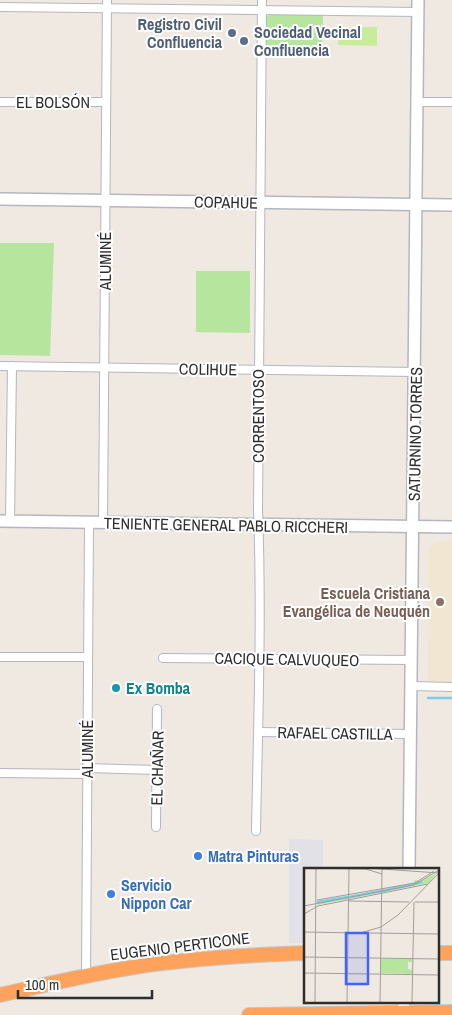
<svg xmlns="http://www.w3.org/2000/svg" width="452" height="1015" viewBox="0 0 452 1015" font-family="'Archivo Narrow',sans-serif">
<rect width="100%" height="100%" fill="#efe9e1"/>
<path fill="#e3e1e8" d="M289 839 323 840V869H306V943H289Z"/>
<path fill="#f0e6d1" d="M436 542H452V682H428L429 550Z"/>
<g fill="#b6e59e">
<path d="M271 15H323L322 57 265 56V21L267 16Z"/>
<path d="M0 243H54L50 356 0 355Z"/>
<path d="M196 271H250V333L196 332Z"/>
</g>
<path fill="#c9ec9a" d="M338 27H377V46L338 45Z"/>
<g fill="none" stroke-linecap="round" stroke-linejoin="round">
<path stroke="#75cff0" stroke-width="2.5" d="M428 698H452"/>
<g stroke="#b4b7c1" stroke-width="10">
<g id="street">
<path d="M0 7 418 12"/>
<path d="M0 102H106"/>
<path d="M418 102H452"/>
<path d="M0 366 416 372"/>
<path d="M10 522 12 366"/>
<path d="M103 523 107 0"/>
<path d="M0 657H88"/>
<path d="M163 658 412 660"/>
<path d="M412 686 452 687"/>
<path d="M258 732 411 734"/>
<path d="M87 768 156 770"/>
<path d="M0 773 87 774"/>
<path d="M156 827 157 709"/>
<path d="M256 831C258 724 262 617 258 510L262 0"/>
<path d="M86 976 89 523"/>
</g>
</g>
<g stroke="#b4b7c1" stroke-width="14">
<g id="secondary">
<path d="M0 199 452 205"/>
<path d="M0 521 452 527"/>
<path d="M409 869 418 0"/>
<path d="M403 1015 404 1001"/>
</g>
</g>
<g stroke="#c9c9c9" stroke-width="16">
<g id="highway">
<path d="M438 953H452"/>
<path d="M0 995C45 985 89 974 135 967 191 958 249 955 306 953"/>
<path d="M249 1015 452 1012"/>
</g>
</g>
<use href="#street" stroke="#fff" stroke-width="8"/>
<use href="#secondary" stroke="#fff" stroke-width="11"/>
<use href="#highway" stroke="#ffa35c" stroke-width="14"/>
</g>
<g fill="#5c6f8a" stroke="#fff" stroke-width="2">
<circle cx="232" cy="33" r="5"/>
<circle cx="244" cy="41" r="5"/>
</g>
<circle fill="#8d6e63" stroke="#fff" stroke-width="2" cx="440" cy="602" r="5"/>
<circle fill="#0f9aa8" stroke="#fff" stroke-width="2" cx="116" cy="688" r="5"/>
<g fill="#3f7fe0" stroke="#fff" stroke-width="2">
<circle cx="198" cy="856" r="5"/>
<circle cx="111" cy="894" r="5"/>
</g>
<g text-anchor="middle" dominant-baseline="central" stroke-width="4" stroke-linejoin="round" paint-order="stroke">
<g font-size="16" font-weight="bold" fill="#4e5e75" stroke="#fff" text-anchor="end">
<text x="222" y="24">Registro Civil<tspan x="222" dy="18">Confluencia</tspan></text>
<text x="254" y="32" text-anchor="start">Sociedad Vecinal<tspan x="254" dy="18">Confluencia</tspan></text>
</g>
<g font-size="16" fill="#2e2e2e" stroke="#fff">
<text x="53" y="102">EL BOLSÓN</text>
<text transform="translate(226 202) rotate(1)">COPAHUE</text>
<text transform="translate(105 261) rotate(-90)">ALUMINÉ</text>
<text transform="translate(208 369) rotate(1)">COLIHUE</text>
<text transform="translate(258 416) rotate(-90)">CORRENTOSO</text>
<text transform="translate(415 434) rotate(-89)">SATURNINO TORRES</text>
<text transform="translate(226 525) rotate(1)">TENIENTE GENERAL PABLO RICCHERI</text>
<text transform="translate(287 659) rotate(1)">CACIQUE CALVUQUEO</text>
<text transform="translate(335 733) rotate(1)">RAFAEL CASTILLA</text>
<text transform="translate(87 749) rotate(-90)">ALUMINÉ</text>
<text transform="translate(157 768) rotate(-89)">EL CHAÑAR</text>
<text transform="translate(180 946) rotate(-7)">EUGENIO PERTICONE</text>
</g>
<g font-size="16" font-weight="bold" fill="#785e54" stroke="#fff" text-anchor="end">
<text x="430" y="593">Escuela Cristiana<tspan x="430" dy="18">Evangélica de Neuquén</tspan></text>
</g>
<g font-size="16" font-weight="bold" fill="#0d838f" stroke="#fff" text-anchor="start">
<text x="126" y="688">Ex Bomba</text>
</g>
<g font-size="16" font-weight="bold" fill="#366cbe" stroke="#fff" text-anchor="start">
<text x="208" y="856">Matra Pinturas</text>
<text x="121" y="885">Servicio<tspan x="121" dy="18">Nippon Car</tspan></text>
</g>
</g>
<g transform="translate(304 868)">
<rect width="135" height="135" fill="#efe9e1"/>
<path d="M133 5 125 15 14 37 13 34 111 15 110 12 117 13ZM109 90 108 94H104V101L108 102V106L77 105V91Z" fill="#b6e59e"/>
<path fill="none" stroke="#75cff0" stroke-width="2.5" d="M78 23 118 14M46 29 77 23M13 34 44 29"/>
<path fill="none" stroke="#a29e99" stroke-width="1" d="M0 0 62 1 78 6M63 0 135 5M13 32 111 15 130 3M44 33 105 34M111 34H135M0 38 110 17 135 2M0 46 14 38 124 16M0 64 56 65 77 59 94 47 135 5M66 65 135 66M0 89 135 91M0 105 135 107M11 135 12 0M43 135 45 1M76 135 78 1M108 135 110 34"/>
<path fill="#4264fb" fill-opacity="0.15" stroke="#4264fb" stroke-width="2.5" d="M42 65H64V116H42Z"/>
<rect width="135" height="135" fill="none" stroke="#2e2e2e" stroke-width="2.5"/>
</g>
<path d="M18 990v8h134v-8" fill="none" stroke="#2e2e2e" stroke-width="2.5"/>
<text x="25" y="990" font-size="15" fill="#2e2e2e" stroke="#ffffff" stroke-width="4" paint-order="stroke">100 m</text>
</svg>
